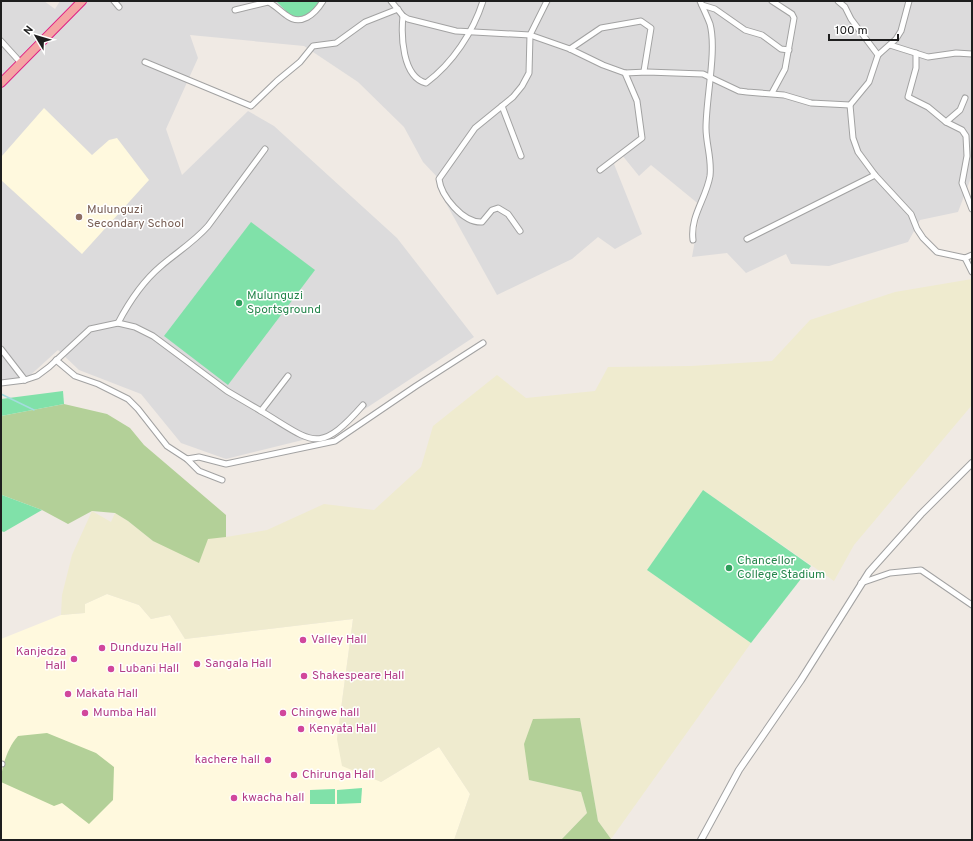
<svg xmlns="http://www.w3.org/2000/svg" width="973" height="841" viewBox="0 0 973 841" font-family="Overpass,sans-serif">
<rect width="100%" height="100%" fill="#f0eae4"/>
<path fill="#dcdbdc" d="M1 1H44L55 9 60 1H972V175L958 212 920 220 908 242 829 266 791 264 786 254 746 273 727 253 692 257 701 206 651 165 639 176 622 155 614 164 642 234 615 249 598 237 572 259 497 295 437 187 439 179 423 162 404 127 358 82 304 46 190 35 198 58 166 129 182 175 248 111 274 126 397 238 474 337 327 434 226 459 181 443 141 394 79 370 58 350 25 380 1 381Z"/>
<g fill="#fff9de">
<path d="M44 108 92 155 109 140 117 138 149 180 82 254 1 180V157Z"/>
<path d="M107 594 139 605 151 619 170 615 185 639 353 619 337 739 381 782 439 747 470 794 454 840H1V639L61 615 85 613V604Z"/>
</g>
<path fill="#efebcf" d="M972 279V405L854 545 834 581 703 490 647 570 751 643 611 839 598 821 580 718 529 780 581 792 587 813 561 840H454L470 794 439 747 381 782 342 766 337 739 353 619 185 639 170 615 151 619 139 605 107 594 85 604V613L61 615 62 595 72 555 92 511 111 522 115 513 128 521 153 541 226 537 267 530 324 504 374 510 421 467 433 426 497 375 526 398 595 391 608 367 691 366 772 361 810 320 895 292Z"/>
<g fill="#b3d098">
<path d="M64 404 107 414 130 428 144 445 226 515V537L208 539 199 563 153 541 128 521 115 513 92 511 68 524 42 510 2 495 1 416Z"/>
<path d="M580 718 598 821 611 839 609 840H561L587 813 581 792 529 780 524 744 533 719Z"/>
<path d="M47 733 96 753 114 767 113 800 89 824 62 803 54 806 1 782C1 767 8 747 18 736Z"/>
</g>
<g fill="#80e1a9">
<path d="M276 1H321L306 18H293Z"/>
<path d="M251 222 315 270 228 385 164 336Z"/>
<path d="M63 391 64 404 1 416V399Z"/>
<path d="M703 490 811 566 751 643 647 570Z"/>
<path d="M1 493 2 495 42 510 4 532 1 531Z"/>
<path d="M362 788 361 803 337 804V790Z"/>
<path d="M335 789V804H310V790Z"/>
</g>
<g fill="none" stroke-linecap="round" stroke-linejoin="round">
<path stroke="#a3dcde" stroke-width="1.5" d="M1 394 34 410"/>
<g stroke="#a2a2a2" stroke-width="7">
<g id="minor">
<path d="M114 1 119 7"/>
<path d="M391 1 403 16 408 19 456 31 530 35 570 49 603 65 625 73 647 72 703 74 739 91 747 92 784 95 811 103 850 105 869 82 878 55 896 39 901 31 909 1"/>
<path d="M838 1 845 7 851 19 878 55"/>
<path d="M702 5 715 9 745 30 762 35 781 49 789 50"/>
<path d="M235 10 268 2C275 5 280 11 286 15 301 27 315 14 323 1"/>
<path d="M403 16C401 35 402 77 426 83 453 63 473 32 483 1"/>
<path d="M1 41 21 63"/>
<path d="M890 45 928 57 956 53 972 54"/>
<path d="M570 49 601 28 641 21 651 28 644 71"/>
<path d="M916 53V68L908 97 928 107 946 122 960 110 965 98"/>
<path d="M145 62 251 106 277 81 300 62 313 46 336 43 365 22 398 9"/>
<path d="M772 93 785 69 794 18 792 14 772 1"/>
<path d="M850 105 853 138 858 152 875 175 911 214 917 229 923 238 937 252 965 258 972 255"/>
<path d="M502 106 521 156"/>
<path d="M946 122 962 130 966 136 967 156 962 183 972 209"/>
<path d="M600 170 642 138 637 101 625 73"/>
<path d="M520 231 508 214 498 208 492 210 482 222C463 223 441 196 439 179L475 128 513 97 522 86 529 73 530 35 547 1"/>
<path d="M747 239 875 175"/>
<path d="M693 240C690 216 706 199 710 176 712 159 706 144 706 128 706 98 717 50 710 24 707 16 703 8 700 1"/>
<path d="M965 258 972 272"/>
<path d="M118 323C129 302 142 282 161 266 176 253 194 242 208 226L265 149"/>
<path d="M1 349 25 380"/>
<path d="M56 360 75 376 98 384 128 399 138 409 167 446 187 459 199 457 226 464 335 441 416 386 483 343"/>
<path d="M1 383 25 380 37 376 49 367 90 329 118 323 135 327 153 336 227 391 261 411 288 376"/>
<path d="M261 411C313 442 318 456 363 405"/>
<path d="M187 459 199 471 222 480"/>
<path d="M861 583 890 573 921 570 972 605"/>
<path d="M1 764H2"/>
</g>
</g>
<g stroke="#a2a2a2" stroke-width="8">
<path id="tertiary" d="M701 840 739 770 801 680 869 572 921 514 972 463"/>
</g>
<g stroke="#df2085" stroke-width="10">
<path id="trunk" d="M1 83 82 1"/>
</g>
<use href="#minor" stroke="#fff" stroke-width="5"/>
<use href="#tertiary" stroke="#fff" stroke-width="6"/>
<use href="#trunk" stroke="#f4a5a4" stroke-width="8"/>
</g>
<circle fill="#8d6e63" stroke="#fff" stroke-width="1.5" cx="79" cy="217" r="4"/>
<g fill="#2e9e5b" stroke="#fff" stroke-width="1.5">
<circle cx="239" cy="303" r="4"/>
<circle cx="729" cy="568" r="4"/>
</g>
<g fill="#d1479c" stroke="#fff" stroke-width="1.5">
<circle cx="303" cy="640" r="4"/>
<circle cx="102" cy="648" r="4"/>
<circle cx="74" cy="659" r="4"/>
<circle cx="197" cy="664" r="4"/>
<circle cx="111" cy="669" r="4"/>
<circle cx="304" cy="676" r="4"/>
<circle cx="68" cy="694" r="4"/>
<circle cx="85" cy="713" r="4"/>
<circle cx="283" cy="713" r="4"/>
<circle cx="301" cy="729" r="4"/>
<circle cx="268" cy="760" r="4"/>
<circle cx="294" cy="775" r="4"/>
<circle cx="234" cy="798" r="4"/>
</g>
<g text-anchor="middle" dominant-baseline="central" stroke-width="3" stroke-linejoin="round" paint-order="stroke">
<g font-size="12" fill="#785e54" stroke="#fff" text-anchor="start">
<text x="87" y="210">Mulunguzi<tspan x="87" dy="14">Secondary School</tspan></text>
</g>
<g font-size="12" fill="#27864d" stroke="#fff" text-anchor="start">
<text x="247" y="296">Mulunguzi<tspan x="247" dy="14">Sportsground</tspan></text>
<text x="737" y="561">Chancellor<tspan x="737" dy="14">College Stadium</tspan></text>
</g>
<g font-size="12" fill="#b23c85" stroke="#fff" text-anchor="start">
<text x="311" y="640">Valley Hall</text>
<text x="110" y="648">Dunduzu Hall</text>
<text x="66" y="652" text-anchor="end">Kanjedza<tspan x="66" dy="14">Hall</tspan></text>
<text x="205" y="664">Sangala Hall</text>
<text x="119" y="669">Lubani Hall</text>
<text x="312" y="676">Shakespeare Hall</text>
<text x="76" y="694">Makata Hall</text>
<text x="93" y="713">Mumba Hall</text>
<text x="291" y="713">Chingwe hall</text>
<text x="309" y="729">Kenyata Hall</text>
<text x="260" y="760" text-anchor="end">kachere hall</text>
<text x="302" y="775">Chirunga Hall</text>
<text x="242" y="798">kwacha hall</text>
</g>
</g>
<rect width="973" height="841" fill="none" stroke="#1e1e1e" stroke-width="4"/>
<g transform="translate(36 36) rotate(308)" stroke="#ffffff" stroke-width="3" paint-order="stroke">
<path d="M0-3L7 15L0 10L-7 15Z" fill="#1e1e1e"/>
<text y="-6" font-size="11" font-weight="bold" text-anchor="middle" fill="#1e1e1e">N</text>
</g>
<path d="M829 34v6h69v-6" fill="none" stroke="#1e1e1e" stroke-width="2"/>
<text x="835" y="34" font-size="12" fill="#1e1e1e" stroke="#ffffff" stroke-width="3" paint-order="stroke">100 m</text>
</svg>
